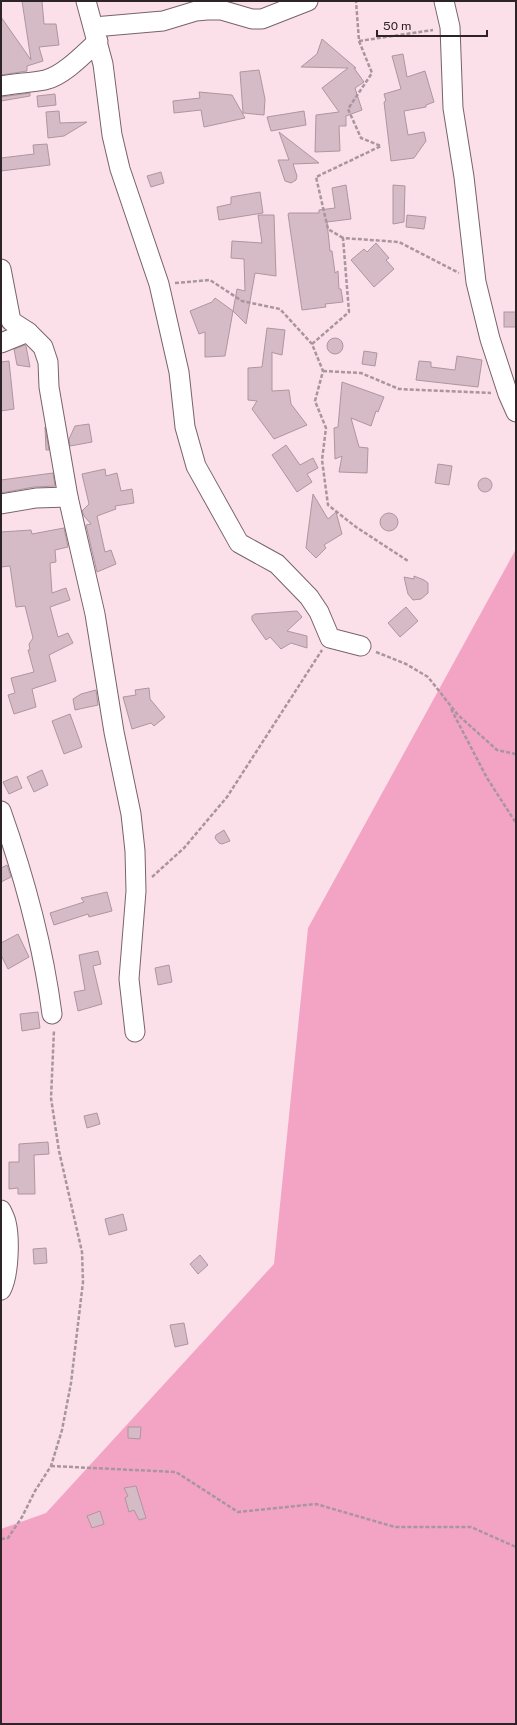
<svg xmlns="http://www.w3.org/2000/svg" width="517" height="1725" viewBox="0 0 517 1725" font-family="'Public Sans',sans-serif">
<rect width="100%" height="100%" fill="#fbe0ea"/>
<path fill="#f3a4c5" d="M516 549V1724H1V1529L46 1513 274 1264 308 928Z"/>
<g fill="#d5bbc5" stroke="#ae959f">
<path d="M22 1H42L44 24H56L59 45 39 47 43 61 27 66V71L1 75V17L31 60Z"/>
<path d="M322 39 356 68H354L364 82 355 88 362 110 346 116V126H339L340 151 315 152 316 115 339 112 322 88 348 68 301 67 317 54Z"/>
<path d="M403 54 407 77 425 71 434 102 426 105V107L404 111 408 135 424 132 426 141 414 158 391 161 384 102 386 101 384 94 401 89 392 56Z"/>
<path d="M259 70 265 99 264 115 243 113 240 72Z"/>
<path d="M199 92 232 95 245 118 204 127 201 110 174 113 173 101 200 98Z"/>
<path d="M30 93V96L1 101V97Z"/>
<path d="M55 94 56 105 38 107 37 96Z"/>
<path d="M59 111 60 123 87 122 64 136 48 138 46 112Z"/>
<path d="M304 111 306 125 271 131 267 117Z"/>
<path d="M279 132 319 163 293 164 297 176 296 180 291 183 285 181 278 160H289Z"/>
<path d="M47 144 50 165 1 171V158L34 154 33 145Z"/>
<path d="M161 172 164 183 151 187 147 176Z"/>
<path d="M346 185 351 219 327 222 330 251H332L335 273 338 271 339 289H341L343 302 325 304 326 307 302 310 288 214 289 213H319V210L335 208 332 188Z"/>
<path d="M393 185 405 186 404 222 393 224Z"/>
<path d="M260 192 263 213 219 220 217 207 231 204V197Z"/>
<path d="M258 215H274L276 276 255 273 246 324 233 311 225 356 205 357V332L199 334 190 311 212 302 215 298 233 311 237 289 245 291 244 259 231 258 232 241 262 243Z"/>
<path d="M407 215 426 217 424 229 406 227Z"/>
<path d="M376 243 389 258 386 260 394 269 374 287 351 260 364 249 367 252Z"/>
<rect x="504" y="312" width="12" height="15"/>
<path d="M267 328 285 330 282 355 274 353 272 352V391L289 390 291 404 307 425 274 439 252 409 257 401 248 400V368L262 367Z"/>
<circle cx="335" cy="346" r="8"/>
<path d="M25 345 26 346 30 367 17 365 14 349Z"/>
<path d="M364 351 377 353 375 366 362 364Z"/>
<path d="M457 356 482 360 478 387 416 380 419 361 431 362V367L455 370Z"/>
<path d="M9 361 14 409 1 411V362Z"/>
<path d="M342 382 384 397 378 412 376 411 371 426 351 418 359 447 368 448 367 473 339 472 342 456 335 459 334 428 338 427Z"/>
<path d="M89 424 92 442 70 446 69 439 75 426Z"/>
<path d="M45 427 49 450H46Z"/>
<path d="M286 445 300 465 313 458 318 468 307 474 312 482 297 492 272 455Z"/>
<path d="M438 464 452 466 449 485 435 483Z"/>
<path d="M105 469 106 476 117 473 121 491 132 489 134 503 115 506 116 509 97 516 105 552 111 550 116 564 97 572 86 525 91 524 84 516 82 511 89 504 82 474Z"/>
<path d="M53 473 55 486 34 487 1 493V480Z"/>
<circle cx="485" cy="485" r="7"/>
<path d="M313 494 328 519 336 512 342 534 324 545 326 548 316 558 306 548Z"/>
<circle cx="389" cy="522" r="9"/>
<path d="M64 528 68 547 55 550 56 562 50 563 52 593 66 588 70 600 50 607 58 637 68 633 73 643 49 655 56 681 32 689 36 707 14 714 8 695 15 693 11 678 34 672 28 650H30L29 644 33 638 25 606 16 607 10 566 1 567V532L31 530 32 534Z"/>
<path d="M414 576 424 580 428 583V593L421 599 413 600 408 594 404 577 414 579Z"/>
<path d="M406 607 418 621 400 637 388 623Z"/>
<path d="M297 611 302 617 287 631 307 636V648L291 643 281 649 270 637 266 640 252 620V616L255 614Z"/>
<path d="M149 688 150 699 165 717 154 726 151 723 132 729 123 697 136 695 135 690Z"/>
<path d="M96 690 98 705 75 710 73 699 81 694Z"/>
<path d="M70 714 82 747 64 754 52 721Z"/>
<path d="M42 770 48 785 34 792 27 777Z"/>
<path d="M17 776 22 788 9 794 3 782Z"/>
<path d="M224 830 230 841 222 844 219 843 215 838 216 835Z"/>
<path d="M7 865 11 877 1 882V868Z"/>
<path d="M107 892 112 911 89 917 88 914 54 925 50 913 84 902 81 898Z"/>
<path d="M18 934 29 957 8 969 1 955V943Z"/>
<path d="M98 951 101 964 93 966 102 1004 78 1011 74 992 85 990 79 955Z"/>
<path d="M169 965 172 982 158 985 155 968Z"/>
<path d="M38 1012 40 1028 22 1031 20 1014Z"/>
<path d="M97 1113 100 1124 87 1128 84 1116Z"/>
<path d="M48 1142 49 1154 34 1155 35 1194H18V1188L9 1189V1162H19V1144Z"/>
<path d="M123 1214 127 1230 109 1235 105 1219Z"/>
<path d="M46 1248 47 1263 34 1264 33 1249Z"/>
<path d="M200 1255 208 1265 198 1274 190 1264Z"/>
<path d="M184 1323 188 1344 175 1347 170 1325Z"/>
<path d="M128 1427H141L140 1439 128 1438Z"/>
<path d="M136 1486 146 1518 139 1520 134 1510 129 1512 125 1498 128 1496 124 1488Z"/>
<path d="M100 1511 104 1524 92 1528 87 1516Z"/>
</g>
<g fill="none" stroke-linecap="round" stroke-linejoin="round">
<g stroke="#79626b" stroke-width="21">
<g id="minor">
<path d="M86 1 103 64 112 135 120 169 159 284 179 372 185 427 196 466 239 543 277 564 309 597 319 612 330 638 361 646"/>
<path d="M444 1 450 27 453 108 464 177 476 282 490 339 508 394 516 412"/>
<path d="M94 27 163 21 196 11 207 10H221L252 19H262L308 1"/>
<path d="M1 86C16 83 30 83 45 80 63 76 84 54 98 41"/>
<path d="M1 269 11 321 28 332 1 343"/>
<path d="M28 332 43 347 48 362 49 387 68 497 95 614 114 732 131 814 135 851 136 891 129 979 135 1032"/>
<path d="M1 504 36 498 68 497"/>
<path d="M1 811C24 876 43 945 52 1014"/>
<path d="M1 1210C3 1214 5 1218 6 1222 10 1238 9 1276 1 1290"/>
</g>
</g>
<g stroke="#a9959d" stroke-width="2.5" stroke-dasharray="4 2" stroke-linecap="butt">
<path d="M359 41 433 30"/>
<path d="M343 238 328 229 316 177 381 146 361 138 348 109 372 73 359 41 356 1"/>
<path d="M175 283 210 280 242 301 280 309 312 344 323 371 315 401 326 428 322 460 328 505 356 527 408 561"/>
<path d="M312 344 349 312 343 238 399 242 459 273"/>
<path d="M323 371 361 373 399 389 491 393"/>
<path d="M376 652 406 664 428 677 458 715 497 750 516 754"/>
<path d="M451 709 487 778 516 823"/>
<path d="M152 877 184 848 227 797 322 650"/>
<path d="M51 1466 176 1472 238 1512 316 1504 395 1527H471L516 1547"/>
<path d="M1 1539 8 1538 22 1517 35 1491 51 1466 62 1430 71 1383 83 1282 82 1252 59 1151 51 1098 54 1030"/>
</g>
<use href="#minor" stroke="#fff" stroke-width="19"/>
</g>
<rect width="517" height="1725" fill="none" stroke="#2e2428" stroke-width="4"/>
<path d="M377 30v6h110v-6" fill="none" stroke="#2e2428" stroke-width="2"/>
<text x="383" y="30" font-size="12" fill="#2e2428" stroke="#fbe0ea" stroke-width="3" paint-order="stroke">50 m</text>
</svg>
